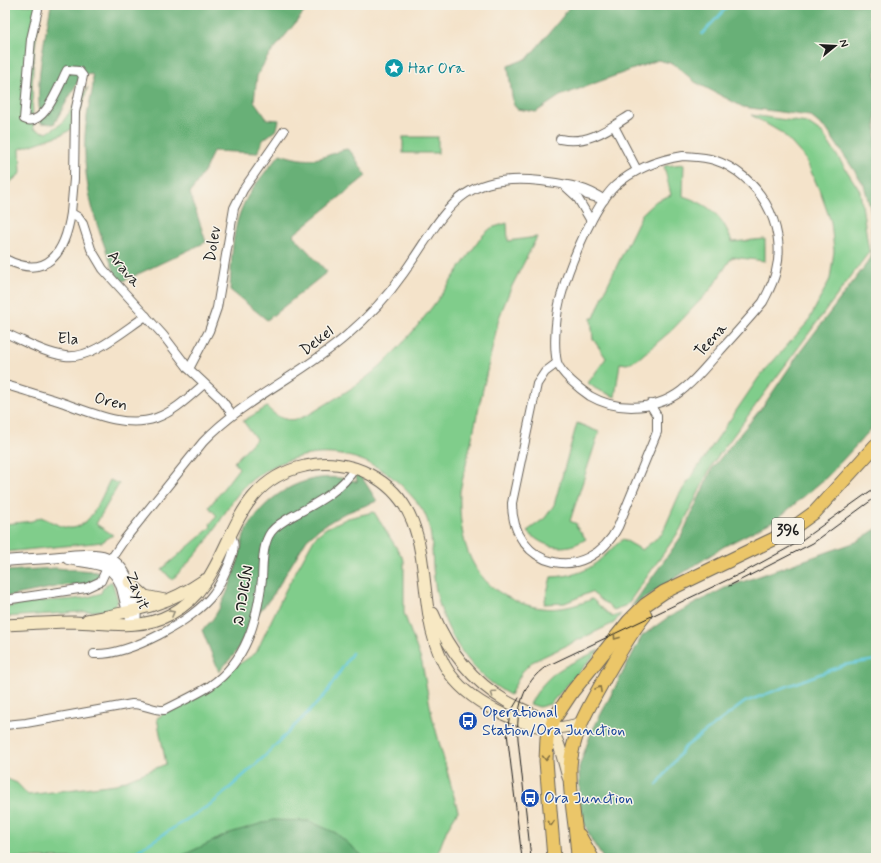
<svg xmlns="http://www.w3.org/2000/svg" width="881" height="863" viewBox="0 0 881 863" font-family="Mynerve,'Playpen Sans Hebrew',sans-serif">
<rect width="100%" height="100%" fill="#f7f3e8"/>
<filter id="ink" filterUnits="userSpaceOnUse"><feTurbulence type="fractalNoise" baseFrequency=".025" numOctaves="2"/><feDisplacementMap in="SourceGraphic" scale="8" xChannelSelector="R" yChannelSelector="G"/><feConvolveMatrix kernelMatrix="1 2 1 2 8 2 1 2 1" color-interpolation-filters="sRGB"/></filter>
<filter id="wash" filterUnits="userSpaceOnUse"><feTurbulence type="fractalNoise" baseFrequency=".012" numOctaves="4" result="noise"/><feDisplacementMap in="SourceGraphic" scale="16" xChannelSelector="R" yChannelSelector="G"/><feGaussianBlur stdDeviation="0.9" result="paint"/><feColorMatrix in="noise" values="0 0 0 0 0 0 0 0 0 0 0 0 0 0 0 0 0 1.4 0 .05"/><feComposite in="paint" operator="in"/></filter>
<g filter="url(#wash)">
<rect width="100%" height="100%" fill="#f4e3ca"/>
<g fill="#80cd8b" stroke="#4e7454">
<path d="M5 5H42C33 45 30 88 34 129L47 133 61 124 88 87 75 127 63 134 20 149 21 173 5 187Z"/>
<path d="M751 115 807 123 823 134 860 191 869 252 713 463 680 530 627 605 614 610 591 592 565 603 544 604 551 577C592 575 594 563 623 539L642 550 662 534 679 495 759 377 808 322 830 279 834 251 831 222 821 194 805 158 782 133Z"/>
<rect x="403" y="137" width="35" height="16"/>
<path d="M684 164 683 196C710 205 723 216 732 242L765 239V261L732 257 711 289 672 330 638 359 627 364 620 363 615 397 596 389 588 383 606 358 593 339 591 318H594L607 286 642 214 656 201 671 195 664 166Z"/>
<path d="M507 223 508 241 537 237 510 290 499 318 460 491C458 541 471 587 524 604 548 612 569 609 592 599L612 617 621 614 614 623 532 662 522 672 510 695C467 672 439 625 434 577 431 556 434 534 425 514 420 505 412 496 404 488 362 445 301 443 253 479 233 494 223 519 208 539 198 554 184 567 172 580L162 569 211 527 210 524 217 516 209 507 239 468 234 462 256 439 243 421 267 407C289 431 306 416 328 403 339 396 351 389 362 381 412 343 446 287 482 236L491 228Z"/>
<path d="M577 423 599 432 570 521 577 524 576 526 586 539C565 552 544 549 527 531L545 518 554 505Z"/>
<path d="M110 480 119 484 96 524 113 535 102 542 94 543 5 552V524L32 521 41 517C49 520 56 525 64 527 89 535 101 497 110 480Z"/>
<path d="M374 512 404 560V613L422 663 432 716 458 811 447 829 436 858H5V778L17 783 28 795 116 784 166 764 157 718 256 653 286 589 315 537 326 528 348 518Z"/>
<path d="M110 582H112L118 601 114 608 110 610 5 617V608C14 606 23 603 33 602 56 599 78 602 101 593L103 588Z"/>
<path d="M599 650 550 704 539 707 530 704C549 669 565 667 599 650Z"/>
</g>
<g fill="#68b077" stroke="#42664a">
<path d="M51 5H310L267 58 257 76 254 101 267 119 279 120 277 129 263 140 257 153 213 151 205 170 190 193 206 242 119 283C102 241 85 199 85 153 84 139 86 123 88 110 90 97 95 87 92 74L81 76 54 124 41 123C34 83 44 44 51 5Z"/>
<path d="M570 5H876V424L827 477 777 519 723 547 631 607 681 537 713 467 764 405 800 352 871 258 872 215 864 185 827 130 810 116 743 107 695 82 674 64 658 60 560 96 536 112 517 109 513 104 508 66 528 58 564 15Z"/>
<path d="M347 149 353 154 366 176 293 235 327 272 267 320 230 290C232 258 231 224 248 196 256 182 269 168 280 154 299 160 310 162 329 155 335 153 340 150 347 149Z"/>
<path d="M354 465 377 501 343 514 320 528 307 539 273 595 249 625 237 651 219 672 202 630C207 625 213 620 216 614 226 598 233 578 238 560 241 552 241 544 244 536 245 530 250 525 253 520 275 487 319 468 357 482Z"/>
<path d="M876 529V858H603L592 841 580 813 579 767 591 733 642 636 667 618 725 588 856 542Z"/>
<path d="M56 568 92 571 103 574 90 584 61 586 5 597V571Z"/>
<path d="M273 820 309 821 336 833 365 858H177L230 833Z"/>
</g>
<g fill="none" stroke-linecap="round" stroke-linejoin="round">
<g stroke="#5fc8da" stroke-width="2.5">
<path d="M702 34 729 5"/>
<path d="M657 785 685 747 745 702 844 665 876 660"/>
<path d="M122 858 134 853 214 802 265 756 325 695 352 653"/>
</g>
</g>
</g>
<g filter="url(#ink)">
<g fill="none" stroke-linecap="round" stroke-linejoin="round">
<g stroke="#686259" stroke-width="10">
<g id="minor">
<path d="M39 5 31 39 24 119C44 129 59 85 67 70L79 71 83 76 75 112 74 179 71 213"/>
<path d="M614 126 637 170"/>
<path d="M560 139C587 145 607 130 629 116"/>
<path d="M683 156C694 157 704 157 714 160 758 174 788 226 776 271 774 282 768 292 763 302 749 319 734 335 719 352 708 364 698 377 686 387 661 410 619 413 590 396 581 390 560 373 557 362 553 344 556 311 562 293 569 265 595 205 615 186 635 168 657 160 683 156Z"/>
<path d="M565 186 577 197 591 221"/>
<path d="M578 188 587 195 601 199"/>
<path d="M5 259C48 281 65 252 71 213L78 217 83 224 91 249 103 269 163 335 189 369 221 399 232 414"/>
<path d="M5 333C24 341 44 353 65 356 91 360 124 330 146 316"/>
<path d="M557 363 545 372 537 384 512 503C512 569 587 586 618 527L657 432V416L650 404"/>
<path d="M189 369 209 331 217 308 234 208 243 190 284 131"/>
<path d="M5 385C24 390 42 396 61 402 90 412 125 429 156 418 175 411 189 397 203 385"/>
<path d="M5 600 86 588 101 581 111 559 124 540 203 442C245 398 300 376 346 336 367 318 387 297 403 274 445 215 456 171 541 181 563 184 586 186 604 200"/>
<path d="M94 654C128 656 194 621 214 593 220 585 224 575 228 566 233 554 237 545 230 534"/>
<path d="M5 725 26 723 132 704C145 704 154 711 165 710 180 702 196 695 210 686 247 661 257 620 262 579 263 565 262 544 271 532 278 523 289 518 298 513 319 502 342 489 355 468"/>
</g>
</g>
<g stroke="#686259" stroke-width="12">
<g id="tertiary">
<path d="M68 559C92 564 114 561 122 588 125 599 126 609 131 618"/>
<path d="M5 561C23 559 42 559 60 557 94 554 119 548 131 589 135 601 137 611 135 624"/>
</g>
</g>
<g stroke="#686259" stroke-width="13">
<g id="secondary">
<path d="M129 582 145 596 165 600"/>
<path d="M433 613C448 649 472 681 506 701 521 710 539 714 550 728 560 741 563 761 568 777"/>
<path d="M87 620C133 611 165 607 204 580"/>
<path d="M5 625C28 624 51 622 74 622 107 623 140 631 171 614 238 578 220 484 305 466 326 461 350 464 369 474 448 514 406 611 450 674 463 692 485 706 505 715 530 726 554 733 580 723"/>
</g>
</g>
<g stroke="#686259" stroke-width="15">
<g id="primary">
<path d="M579 835 592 858"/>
<path d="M554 858 546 761 547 738 554 719 572 692 629 621 645 605 664 592 774 539 797 525 815 512 876 445"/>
<path d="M578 858C577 827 569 798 570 767 572 732 591 704 607 674 619 654 630 633 645 615"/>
</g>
</g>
<use href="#minor" stroke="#fff" stroke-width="8"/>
<use href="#tertiary" stroke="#fff" stroke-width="10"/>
<use href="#secondary" stroke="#f7e8c3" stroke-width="11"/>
<use href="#primary" stroke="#ebc669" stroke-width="13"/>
<g stroke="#1c1c1c" stroke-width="1">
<path d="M729 586 813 543 876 497"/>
<path d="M519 698 510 713 507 733 522 858"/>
<path d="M531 858 518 739C516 711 522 682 547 666L746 571 799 542 876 487"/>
</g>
</g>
<defs><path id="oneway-chevron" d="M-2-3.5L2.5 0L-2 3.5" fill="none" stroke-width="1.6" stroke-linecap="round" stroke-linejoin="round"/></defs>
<g stroke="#948c78">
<use href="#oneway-chevron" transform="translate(172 613) rotate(-29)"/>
<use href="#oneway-chevron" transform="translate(493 693) rotate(-145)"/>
</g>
<g stroke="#847142">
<use href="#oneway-chevron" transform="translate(616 637) rotate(126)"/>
<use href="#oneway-chevron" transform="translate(599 689) rotate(-61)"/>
<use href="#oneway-chevron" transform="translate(546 758) rotate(89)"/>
<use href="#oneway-chevron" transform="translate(551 823) rotate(85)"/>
</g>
</g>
<defs>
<g id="sight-disc" transform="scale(1)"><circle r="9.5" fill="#0f9aa8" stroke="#f7f3e8"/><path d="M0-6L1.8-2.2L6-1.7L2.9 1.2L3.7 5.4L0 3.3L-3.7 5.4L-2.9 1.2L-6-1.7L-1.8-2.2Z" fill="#fff"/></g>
<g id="bus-disc" transform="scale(1)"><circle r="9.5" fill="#1a4fb4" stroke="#f7f3e8"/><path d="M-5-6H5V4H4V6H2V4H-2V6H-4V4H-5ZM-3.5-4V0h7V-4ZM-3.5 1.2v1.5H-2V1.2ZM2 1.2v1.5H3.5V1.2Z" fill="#fff"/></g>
</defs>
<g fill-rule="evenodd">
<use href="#sight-disc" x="394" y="68"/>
<use href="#bus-disc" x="468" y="721"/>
<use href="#bus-disc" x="530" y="798"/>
</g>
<g text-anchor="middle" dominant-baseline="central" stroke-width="3" stroke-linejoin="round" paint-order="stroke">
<rect fill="#f7f3e8" stroke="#5e5c59" stroke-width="1" x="772" y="518" width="32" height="26" rx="3"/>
<g font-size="15" font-weight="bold" fill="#1c1c1c">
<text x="788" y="531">396</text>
</g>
<g font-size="16" fill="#0d838f" stroke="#f7f3e8" text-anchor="start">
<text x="408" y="68">Har Ora</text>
</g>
<g font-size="16" fill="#1c1c1c" stroke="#f7f3e8">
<text transform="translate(213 244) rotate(-81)">Dolev</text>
<text transform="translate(124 269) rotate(50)">Arava</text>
<text transform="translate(68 339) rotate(3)">Ela</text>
<text transform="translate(711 340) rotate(-48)">Teena</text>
<text transform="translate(317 341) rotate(-38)">Dekel</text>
<text transform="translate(111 402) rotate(14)">Oren</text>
<text transform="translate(137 591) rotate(68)">Zayit</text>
<text transform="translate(243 595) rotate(-80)">מלאכה ב</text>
</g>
<g font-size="16" fill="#164399" stroke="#f7f3e8" text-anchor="start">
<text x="482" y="712">Operational<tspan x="482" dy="18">Station/Ora Junction</tspan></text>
<text x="544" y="798">Ora Junction</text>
</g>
</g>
<rect width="881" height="863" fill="none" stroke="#f7f3e8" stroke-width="20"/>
<g transform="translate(835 46) rotate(72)" stroke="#f7f3e8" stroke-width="3" paint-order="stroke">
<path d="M0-3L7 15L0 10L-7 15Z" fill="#1c1c1c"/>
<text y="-6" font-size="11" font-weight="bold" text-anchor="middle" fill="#1c1c1c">N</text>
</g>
</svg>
